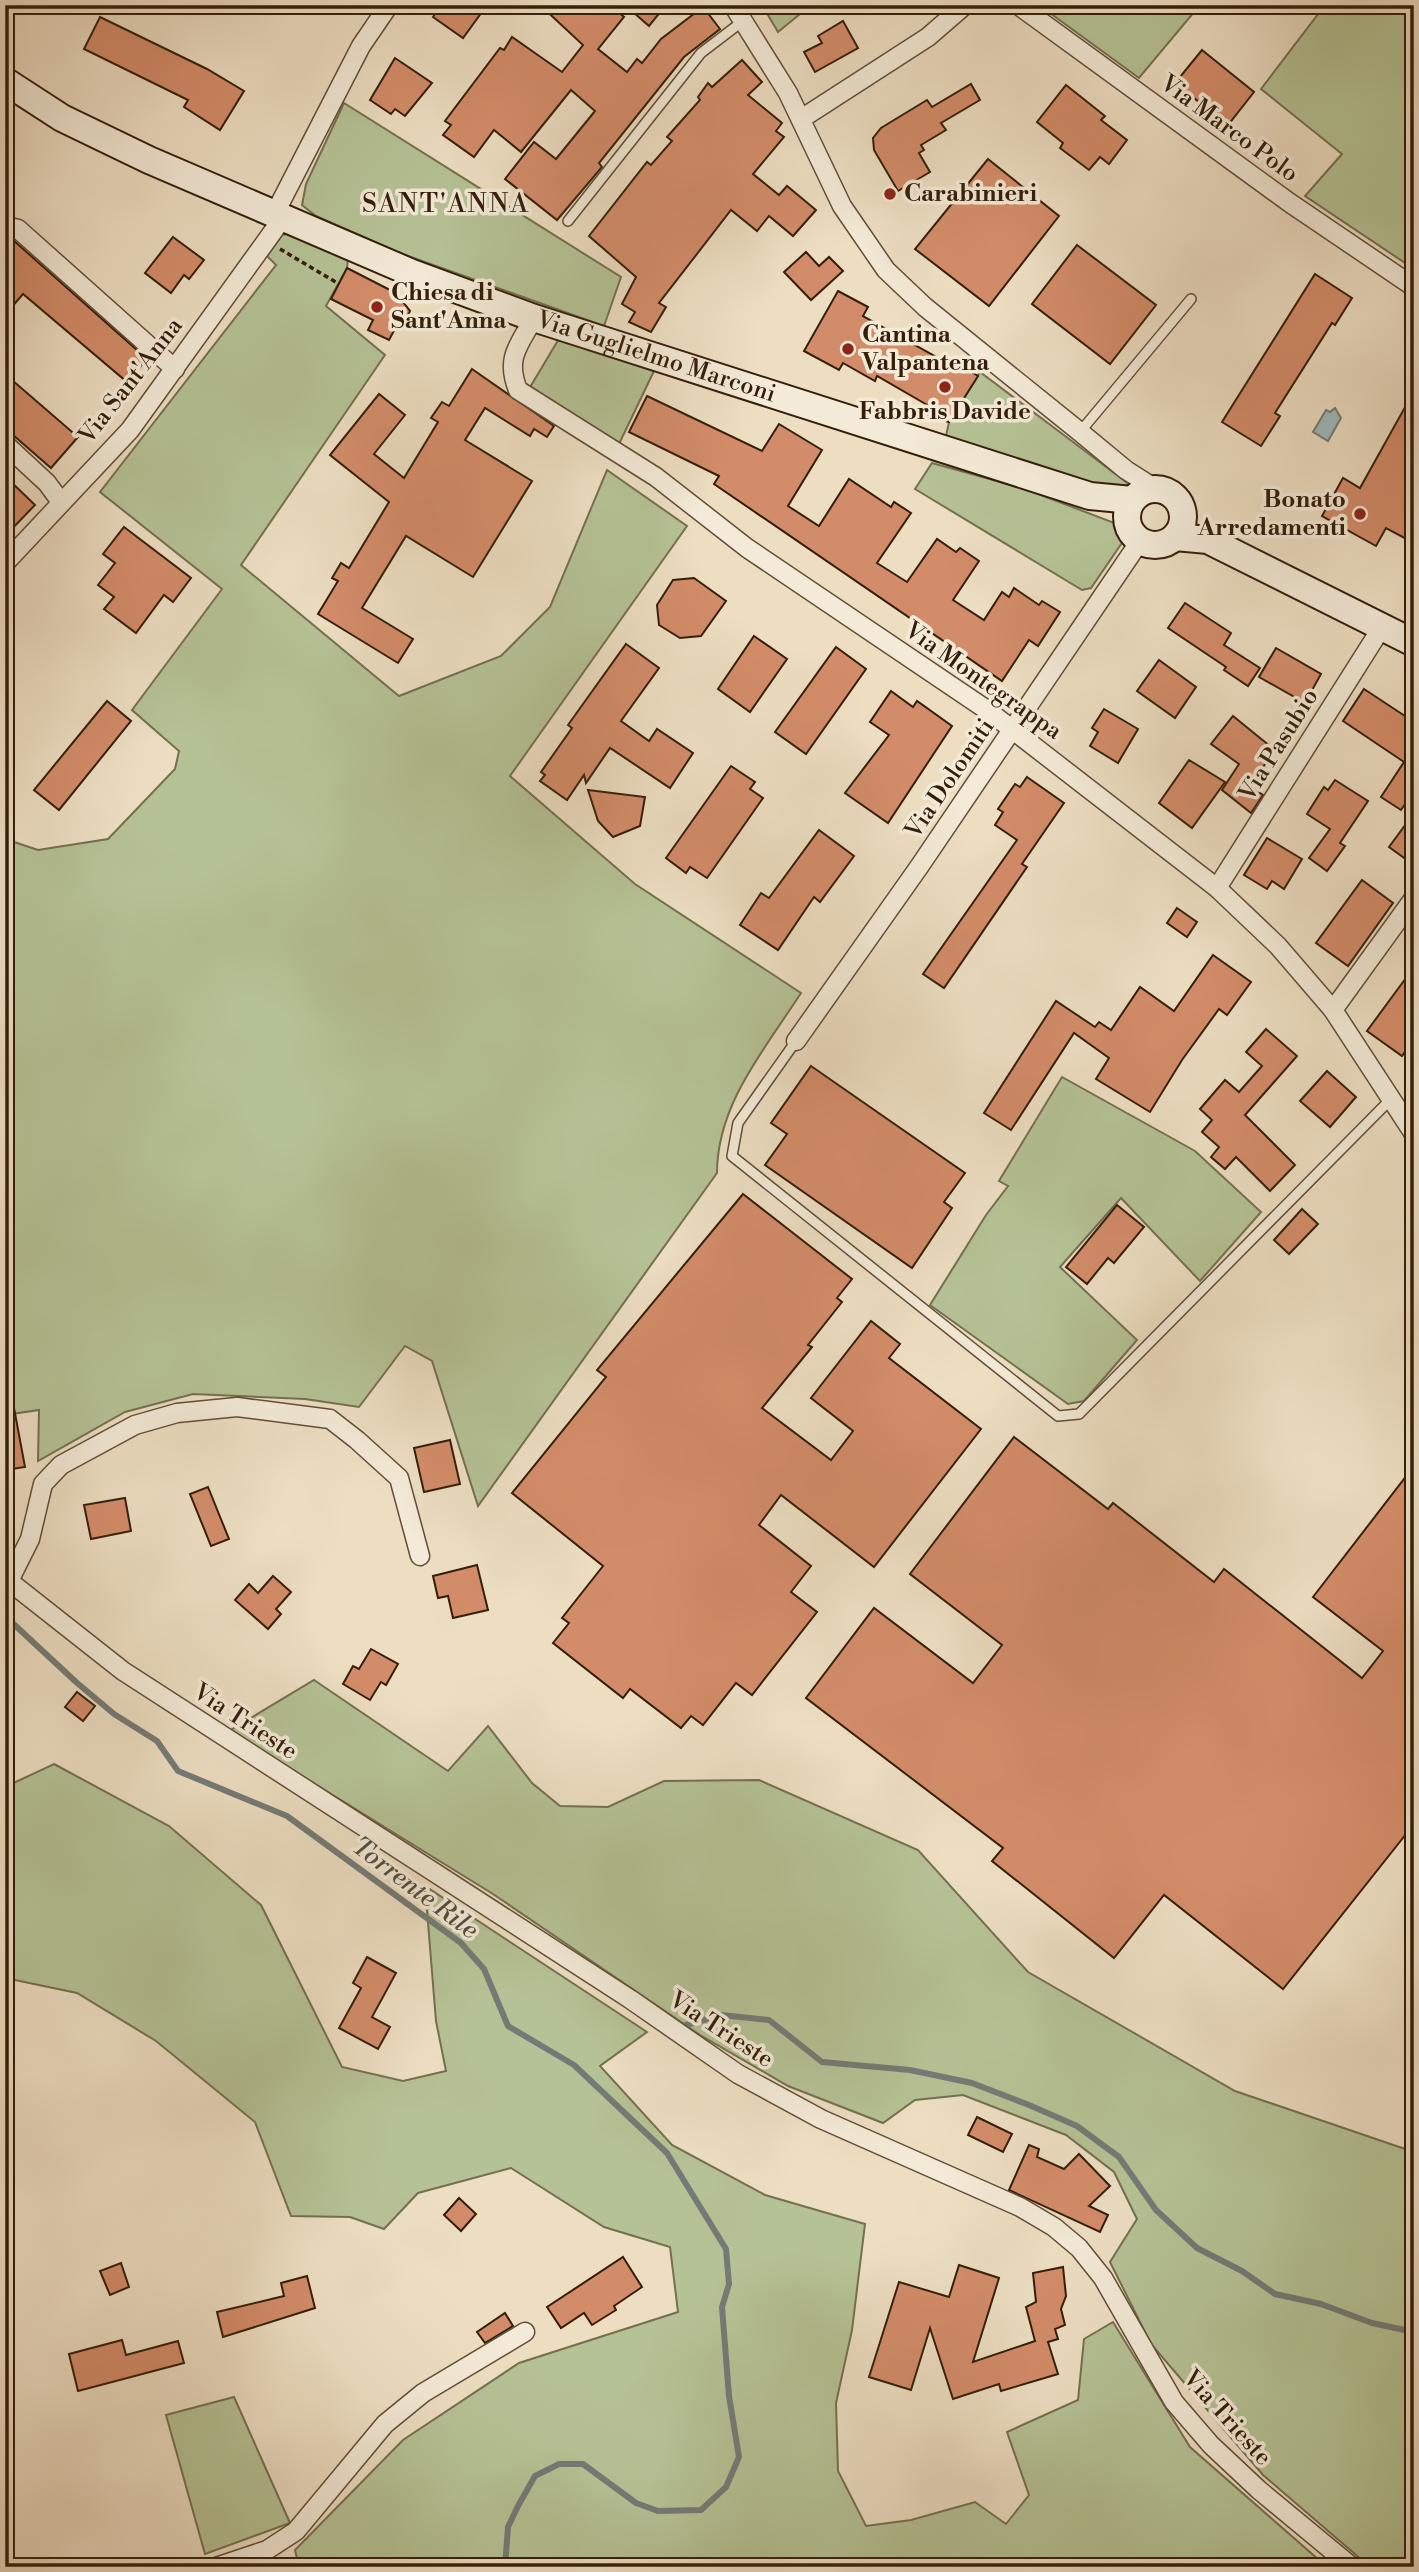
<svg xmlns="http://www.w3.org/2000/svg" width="1419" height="2572" viewBox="0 0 1419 2572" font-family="'Libre Bodoni',serif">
<rect width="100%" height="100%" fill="#eddec2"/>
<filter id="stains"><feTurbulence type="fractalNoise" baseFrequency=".00286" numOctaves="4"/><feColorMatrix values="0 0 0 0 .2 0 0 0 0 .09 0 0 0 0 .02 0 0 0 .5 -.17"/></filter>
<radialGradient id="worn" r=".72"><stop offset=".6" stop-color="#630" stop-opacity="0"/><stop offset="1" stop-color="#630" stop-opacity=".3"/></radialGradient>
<g fill="#b5c295" stroke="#747050" stroke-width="2">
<path d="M762 5H811L778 32Z"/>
<path d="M1039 5H1200L1139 78Z"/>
<path d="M1325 5H1414V269L1305 196 1342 154 1261 89Z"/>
<path d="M344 103 621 277 604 326 397 252 316 216 302 205 306 184Z"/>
<path d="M291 233 348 258 347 268 326 306 385 355 241 565 399 696 501 656 550 607 607 470 687 526 510 776 635 884 801 993C765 1049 717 1104 717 1173L478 1506 432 1361 405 1346 359 1407 305 1399 193 1394 125 1412 38 1461 39 1410 5 1415V839L38 850 108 839 175 769 179 751 132 710 222 589 100 492 276 265 267 256 282 235Z"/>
<path d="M560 337 654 371 619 444 529 389Z"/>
<path d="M980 372 1130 485 1126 496 946 436 949 422Z"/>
<path d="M932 463 1025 489 1117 524 1126 537 1091 588 1082 590 915 489Z"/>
<path d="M1062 1077 1195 1151 1261 1212 1200 1281 1121 1198 1060 1267 1137 1340 1084 1401 1068 1404 930 1305 986 1215 1008 1186 999 1181Z"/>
<path d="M314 1680 448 1771 488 1726 532 1783 560 1806 608 1807 664 1781 759 1780 918 1850 1028 1972 1235 2091 1414 2152V2567H1370L1263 2475 1151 2344 1110 2262 1137 2219 1114 2172 1066 2135 963 2095 915 2100 883 2123 788 2086 700 2035 493 1894 229 1731Z"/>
<path d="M54 1764 169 1826 261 1905 342 2067 403 2081 446 2071 436 2021 425 1886 647 2032 600 2066 672 2145 765 2195 865 2224 852 2330 836 2403 838 2471 866 2526 911 2520 975 2502 1006 2524 1029 2495 1007 2432 1078 2400 1084 2339 1113 2322 1190 2447 1327 2567H299L295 2550 403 2440 519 2363 678 2312 670 2247 604 2227 511 2168 418 2193 384 2229 350 2217 291 2216 255 2122 156 2041 77 1993 5 1978V1787Z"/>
<path d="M234 2397 290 2523 205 2554 166 2415Z"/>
</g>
<path fill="#9eb9be" stroke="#747b76" stroke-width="2" d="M1335 408 1341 418 1328 441 1313 432 1326 410 1330 412Z"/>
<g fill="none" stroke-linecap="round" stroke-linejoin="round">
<g stroke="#747b76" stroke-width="6">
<path d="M5 1616 76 1682 114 1714 157 1741 178 1771 287 1816 461 1943 484 1969 508 2026 574 2065 667 2153 726 2249 729 2284 722 2307 729 2396 739 2457 726 2487 701 2510 658 2511 636 2503 583 2464H559L535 2476 518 2506 508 2527 505 2567"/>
<path d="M686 2025 721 2015 769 2020 822 2062 910 2070 972 2083 1029 2105 1077 2126 1119 2157 1156 2210 1197 2248 1242 2271 1275 2294 1321 2304 1372 2323 1414 2332"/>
</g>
</g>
<g fill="#d38c69" stroke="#341e0a" stroke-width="2">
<path d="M441 5H487L463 38 433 17Z"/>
<path d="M540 5H610L624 17 598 49 627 72 637 59 642 63 661 39 703 7 720 29 684 57 599 163 602 167 557 220 505 179 534 142 556 159 595 111 571 90 521 152 494 130 474 157 443 135 451 125 445 121 500 48 504 50 512 37 562 72 583 45Z"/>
<path d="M625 5H666L649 26Z"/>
<path d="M100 17 207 69 244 91 220 130 184 107 188 100 84 49Z"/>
<path d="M843 21 858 48 815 72 804 52 822 43 818 36Z"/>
<path d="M1202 50 1254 92 1228 125 1175 83Z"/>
<path d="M395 58 432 83 405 116 395 109 391 114 370 100Z"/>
<path d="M742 60 762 82 748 95 782 123 776 131 784 137 753 174 779 195 787 186 816 210 793 236 769 216 757 231 731 210 659 303 666 307 651 332 629 322 635 312 622 304 636 277 589 236 647 162 651 165 672 141 667 137 700 100 698 97 708 83 712 87Z"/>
<path d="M971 84 980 100 941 123 946 130 921 145 924 150 919 153 930 172 898 191 874 150 873 138 881 128 927 100 932 107Z"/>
<path d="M1066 85 1105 116 1101 120 1127 140 1109 164 1100 157 1089 170 1060 148 1063 143 1037 122Z"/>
<path d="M988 159 1059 216 989 306 915 249Z"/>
<path d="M173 237 204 260 189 279 184 275 171 293 145 273Z"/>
<path d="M13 240 147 359 127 382 23 294 5 315V243Z"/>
<path d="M1077 245 1156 305 1110 364 1032 304Z"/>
<path d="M806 252 819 266 829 257 843 271 811 300 784 272Z"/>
<path d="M347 268 394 292 392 296 403 302 410 311 404 325H397L389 340 368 330 373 320 331 299Z"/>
<path d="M1315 274 1352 298 1335 325 1332 323 1275 413 1280 416 1261 446 1222 422Z"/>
<path d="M838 291 868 307 863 316 942 360 944 355 978 376 949 422 924 415 929 406 877 376 875 381 843 363 839 370 804 351Z"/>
<path d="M472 369 554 426 547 437 534 429 530 436 485 408 465 440 532 481 473 577 406 536 362 608 413 639 398 663 318 614 338 581 332 578 341 563 349 568 389 502 330 455 379 394 405 415 374 454 404 478 438 422 431 418 442 402 449 406Z"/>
<path d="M5 374 78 437 51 468 5 428Z"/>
<path d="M1414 391V543L1386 528 1376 546 1322 516 1343 478 1360 488Z"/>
<path d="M647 396 762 451 779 424 822 450 788 506 819 526 849 479 891 507 894 502 911 513 877 563 907 582 937 539 956 552 960 548 979 561 953 600 984 620 1002 592 1009 597 1014 588 1039 605 1042 601 1060 612 1038 646 1029 640 1002 681 714 484 719 476 629 432Z"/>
<path d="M5 476 35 505 5 536Z"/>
<path d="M124 527 191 578 173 602 164 595 136 633 104 609 114 597 98 585 115 563 103 554Z"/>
<path d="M694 578 726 601 701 636 680 638 659 625 657 605 673 580Z"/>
<path d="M1185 603 1231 633 1224 645 1260 668 1248 686 1224 670 1226 667 1168 628Z"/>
<path d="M754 636 787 659 750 712 718 689Z"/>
<path d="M626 644 659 668 621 721 649 741 657 729 693 753 670 788 610 748 586 783 584 775 567 800 540 781 545 775 541 772 572 728 568 725Z"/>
<path d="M836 647 866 669 806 754 775 732Z"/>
<path d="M1276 648 1321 674 1305 703 1259 677Z"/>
<path d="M1159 660 1196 687 1175 718 1137 691Z"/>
<path d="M1364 689 1414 722V791L1401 810 1381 797 1404 762 1343 721Z"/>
<path d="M891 691 913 707 917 701 952 726 888 823 845 793 889 735 870 722Z"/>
<path d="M107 701 131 721 59 810 34 790Z"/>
<path d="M1104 709 1138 729 1118 763 1090 746 1098 732 1092 728Z"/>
<path d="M1233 716 1276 751 1248 785 1263 795 1251 813 1222 790 1239 764 1211 744Z"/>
<path d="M1189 760 1225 782 1192 828 1159 803Z"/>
<path d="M731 766 755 782 750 789 763 798 707 878 690 867 686 873 666 858Z"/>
<path d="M1027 777 1064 803 1022 864 1027 867 944 988 923 974 1017 840 995 825 1003 812 998 809 1015 784 1020 787Z"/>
<path d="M1335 780 1368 801 1340 843 1345 846 1327 871 1309 858 1330 829 1307 814 1324 787 1328 790Z"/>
<path d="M588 790 645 797 640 826 613 837 598 821Z"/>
<path d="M1414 813V865L1389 847Z"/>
<path d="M819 830 854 856 820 902 814 897 778 950 740 925 761 893 769 898Z"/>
<path d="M1267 838 1302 859 1284 889 1272 881 1267 889 1244 875Z"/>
<path d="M1362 880 1393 903 1348 966 1316 943Z"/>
<path d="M1177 908 1197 922 1187 937 1167 923Z"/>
<path d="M1213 955 1251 982 1227 1015 1219 1009 1182 1060 1150 1112 1096 1079 1109 1058 1074 1033 1011 1130 984 1113 1056 1001 1095 1027 1099 1022 1111 1030 1140 987 1174 1011Z"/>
<path d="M1414 967V1039L1402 1056 1367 1031Z"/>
<path d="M1266 1029 1297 1056 1245 1115 1295 1165 1270 1191 1236 1157 1225 1169 1211 1157 1219 1147 1202 1132 1212 1120 1200 1109 1225 1080 1239 1092 1262 1066 1246 1052Z"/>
<path d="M811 1066 965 1173 944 1202 952 1208 912 1268 765 1165 787 1134 771 1123Z"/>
<path d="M1327 1071 1356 1097 1330 1127 1300 1101Z"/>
<path d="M743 1194 852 1279 837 1298 842 1302 808 1345 812 1347 762 1408 831 1460 853 1431 811 1398 871 1321 900 1344 889 1358 981 1429 874 1567 781 1495 759 1525 811 1566 791 1592 817 1612 752 1695 736 1683 703 1725 691 1716 681 1728 630 1689 623 1698 553 1643 569 1623 562 1618 603 1566 512 1493 606 1377 597 1370Z"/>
<path d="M1117 1205 1144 1227 1114 1263 1108 1258 1087 1284 1066 1267Z"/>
<path d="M1302 1209 1318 1224 1289 1254 1274 1240Z"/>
<path d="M14 1408 25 1467 5 1470V1409Z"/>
<path d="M1014 1437 1108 1509 1113 1503 1214 1582 1224 1569 1362 1678 1383 1651 1313 1597 1414 1466V1824L1283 1989 1164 1895 1114 1958 992 1861 1003 1848 806 1698 874 1608 973 1683 1002 1645 910 1574Z"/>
<path d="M450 1440 460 1484 424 1492 414 1448Z"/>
<path d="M208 1487 229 1539 211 1546 190 1494Z"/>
<path d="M125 1498 131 1531 91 1539 84 1505Z"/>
<path d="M477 1565 488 1610 453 1618 448 1596 438 1598 433 1576Z"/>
<path d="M273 1576 291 1592 276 1609 281 1614 268 1629 235 1600 249 1584 258 1593Z"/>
<path d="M371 1649 398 1664 386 1685 381 1682 370 1700 343 1684 353 1666 359 1669Z"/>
<path d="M77 1692 95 1706 83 1721 65 1707Z"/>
<path d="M367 1957 396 1973 372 2017 390 2027 378 2049 339 2028 361 1988 353 1983Z"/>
<path d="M977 2117 1012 2134 1003 2152 968 2135Z"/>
<path d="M1029 2145 1039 2149 1037 2157 1064 2169 1079 2154 1110 2186 1089 2206 1108 2215 1100 2232 1009 2190Z"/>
<path d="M459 2198 476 2214 461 2231 444 2215Z"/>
<path d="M623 2257 642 2287 614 2306 616 2310 592 2325 584 2313 561 2328 547 2307Z"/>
<path d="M121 2263 129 2287 110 2295 100 2271Z"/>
<path d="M959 2265 999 2278 973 2362 1035 2341 1026 2307 1036 2302 1033 2273 1063 2267 1066 2296 1061 2309 1065 2325 1055 2329 1058 2339 1048 2342 1058 2374 1001 2391 999 2384 953 2399 930 2328 911 2390 869 2377 899 2282 949 2297Z"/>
<path d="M307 2276 315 2308 223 2337 217 2312 284 2296 281 2283Z"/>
<path d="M505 2313 513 2326 485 2343 477 2332Z"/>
<path d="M122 2340 126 2355 178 2341 184 2363 78 2391 69 2354Z"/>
</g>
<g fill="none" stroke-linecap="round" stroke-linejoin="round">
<g stroke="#624e38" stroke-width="12">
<g id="lane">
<path d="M568 221 701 53 743 21"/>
<path d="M1080 432 1191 299"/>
<path d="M796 1041 738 1123 732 1156 1058 1416 1079 1414 1390 1100"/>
</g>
</g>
<g stroke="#624e38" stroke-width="21">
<g id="street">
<path d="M733 5 788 93 842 206 886 270 925 307 1080 432 1126 470 1156 489"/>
<path d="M1018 5 1290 203 1414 287"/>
<path d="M801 119 928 37 965 5"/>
<path d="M274 215 361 46 389 5"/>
<path d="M5 232 10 227 18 229 175 369"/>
<path d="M534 318C519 345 505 358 518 390L656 477 747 548 987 710 1217 888 1278 946 1333 1010 1414 1134"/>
<path d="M5 444 47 483 61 502"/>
<path d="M5 563 130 430 282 219"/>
<path d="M1217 888 1382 627"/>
<path d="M1333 1010 1414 898"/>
<path d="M796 1041 919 867 1140 541"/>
<path d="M5 1578 123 1671 630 1999 738 2074 821 2119 1020 2207 1054 2227 1079 2248 1103 2278 1174 2402 1211 2445 1259 2490 1352 2567"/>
<path d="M9 1581 30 1539 43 1484 61 1465 135 1425 177 1413 237 1407 330 1419 357 1440 399 1478 420 1556"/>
<path d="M216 2567 267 2550 296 2531 385 2424 423 2393 525 2332"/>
</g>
</g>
<g stroke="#341e0a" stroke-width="30">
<g id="secondary">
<path id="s1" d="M5 81 62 118 149 160 412 273 534 318 1090 496 1132 500"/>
<circle cx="1155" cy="517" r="28"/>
<path d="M1175 537 1208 540 1414 643"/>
</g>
</g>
<path stroke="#341e0a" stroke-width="3.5" stroke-dasharray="5 3.5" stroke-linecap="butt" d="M280 249 339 284"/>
<use href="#lane" stroke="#f3ead7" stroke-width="9"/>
<use href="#street" stroke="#f3ead7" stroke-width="18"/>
<use href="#secondary" stroke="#f3ead7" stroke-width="26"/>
</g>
<g fill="#8f2418" stroke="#f3ead7" stroke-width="2.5">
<circle cx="890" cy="194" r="7"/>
<circle cx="377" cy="307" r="7"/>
<circle cx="848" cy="349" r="7"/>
<circle cx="945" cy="387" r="7"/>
<circle cx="1360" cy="514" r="7"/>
</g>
<g text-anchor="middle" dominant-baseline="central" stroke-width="7" stroke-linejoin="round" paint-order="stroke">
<g font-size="24" fill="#341e0a" stroke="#f3ead7">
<text transform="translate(1229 129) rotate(36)">Via Marco Polo</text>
<text stroke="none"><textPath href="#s1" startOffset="709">Via Guglielmo Marconi</textPath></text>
<text transform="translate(131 381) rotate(-52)">Via Sant'Anna</text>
<text transform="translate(983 681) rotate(35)">Via Montegrappa</text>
<text transform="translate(1279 745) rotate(-58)">Via Pasubio</text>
<text transform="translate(950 779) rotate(-56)">Via Dolomiti</text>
<text transform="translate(245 1722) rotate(33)">Via Trieste</text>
<text transform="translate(721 2030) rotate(33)">Via Trieste</text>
<text transform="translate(1227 2418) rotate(48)">Via Trieste</text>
</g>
<g font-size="24" font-weight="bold" fill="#341e0a" stroke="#f3ead7" text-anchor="start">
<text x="904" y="194">Carabinieri</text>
<text x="391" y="293">Chiesa di<tspan x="391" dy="28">Sant'Anna</tspan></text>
<text x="862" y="335">Cantina<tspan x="862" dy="28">Valpantena</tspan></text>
<text x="945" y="412" text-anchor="middle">Fabbris Davide</text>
<text x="1346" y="500" text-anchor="end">Bonato<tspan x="1346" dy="28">Arredamenti</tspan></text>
</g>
<g font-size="26" letter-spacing="2" fill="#341e0a" stroke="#f3ead7">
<text x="446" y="204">SANT'ANNA</text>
</g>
<g font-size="26" font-style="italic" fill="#544c40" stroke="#f3ead7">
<text transform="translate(415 1888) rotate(37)">Torrente Rile</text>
</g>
</g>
<rect width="1419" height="2572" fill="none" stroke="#eddec2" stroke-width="28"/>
<rect x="7" y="7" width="1405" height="2558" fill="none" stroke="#341e0a" stroke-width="3.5"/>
<rect x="14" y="14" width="1391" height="2544" fill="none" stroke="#341e0a" stroke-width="2"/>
<rect width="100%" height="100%" filter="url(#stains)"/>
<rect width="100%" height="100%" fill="url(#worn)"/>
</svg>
